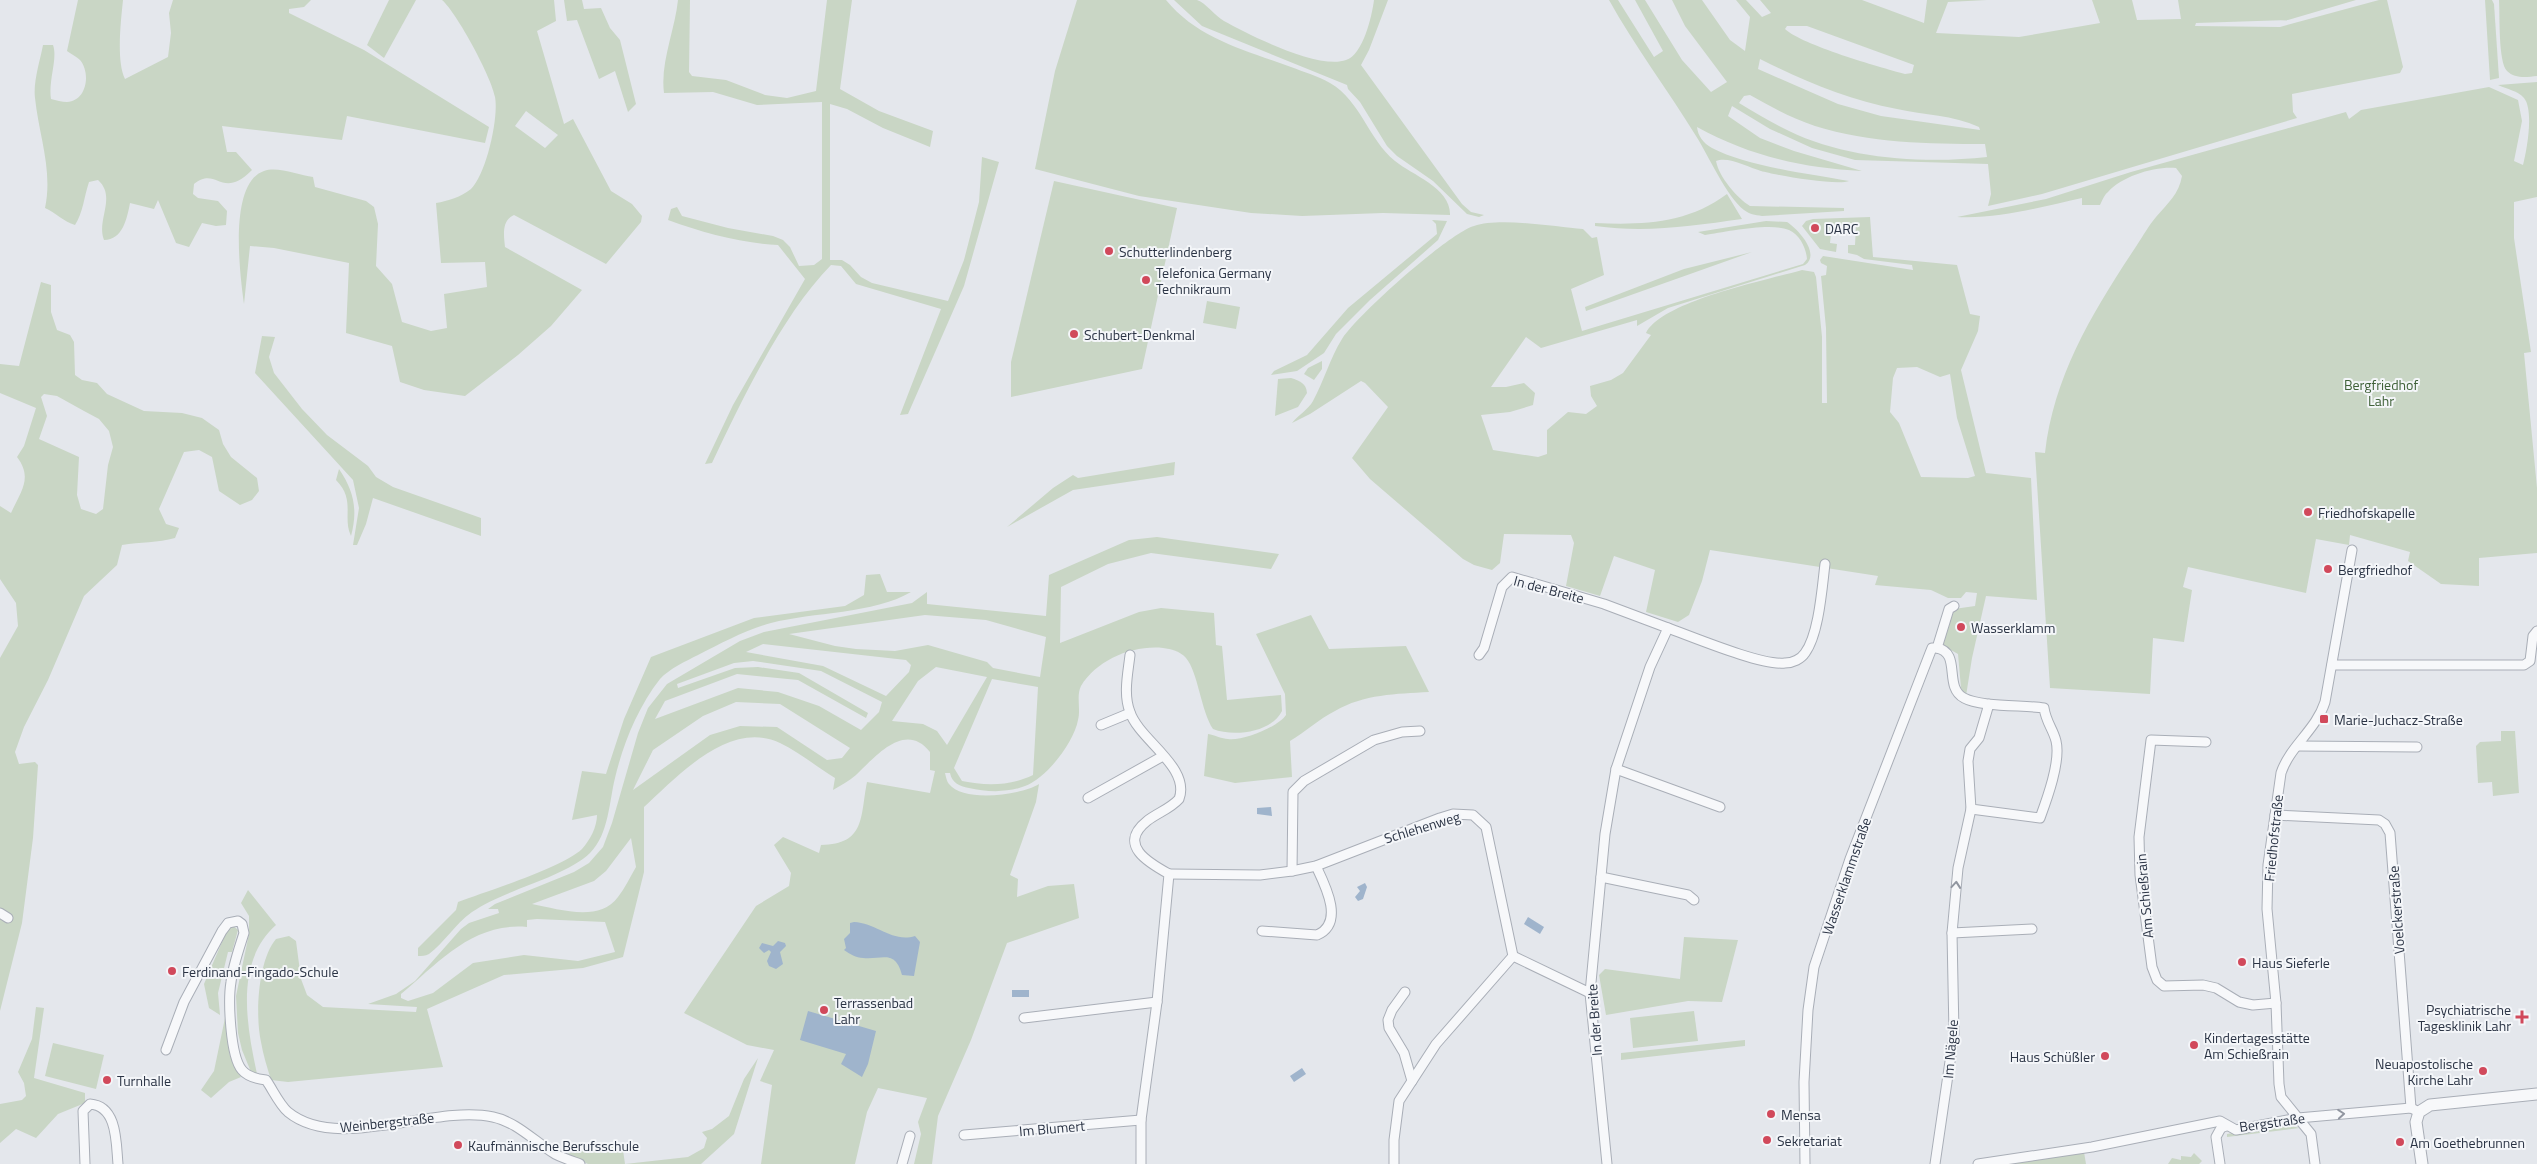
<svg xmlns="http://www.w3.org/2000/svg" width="2537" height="1164" viewBox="0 0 2537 1164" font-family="'Titillium Web',sans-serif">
<rect width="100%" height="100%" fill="#e4e7ec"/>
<g fill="#c9d6c5" fill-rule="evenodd">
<path d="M78 0H123C121 20 116 61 125 79L168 57 171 33 169 13 173 0H311L304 7 289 9V13L364 50 489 127 485 143 347 116 342 140 222 126 227 152H236L252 170C221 201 217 165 194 184L193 194 198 198 218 201 227 211 226 225 216 226 202 223 189 247 176 243 158 200 154 209 130 203C127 218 123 240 104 240 96 220 117 197 98 180L89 182C84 197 83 213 75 225 64 222 56 213 45 208 53 170 39 136 35 98 33 82 40 61 43 45H53C58 59 48 80 51 99 56 100 62 102 67 102 87 101 91 73 80 60 77 57 71 54 67 51Z"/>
<path d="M389 0H416L384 58 367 45Z"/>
<path d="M442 0H554L556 21 537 31 564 124 573 119 611 191 632 204 642 216 641 222 606 264 514 215C501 221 504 236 505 247L582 290 551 326 518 355 465 396 424 390 400 382 392 346 346 333 349 263 274 248 250 246 244 304C240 275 228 183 264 171 277 166 299 175 313 177L315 187 366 201 374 207 378 224 376 266 392 284 402 322 431 331 447 328 444 294 487 287 485 262 441 263 436 203C448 201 461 197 471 189 486 175 499 118 495 97 492 78 457 13 442 0ZM526 111 558 135 545 148 515 126Z"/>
<path d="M564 0H582L584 9 601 8 610 28 620 40 636 104 628 112 615 71 599 79 577 20 567 21Z"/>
<path d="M678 0H690L689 72 692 76 726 80 765 95 787 98 816 91 827 0H852L840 89 879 111 933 131 930 147 883 128 847 109 830 104V260H842L850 265 861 277 872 283 948 301 964 260 979 202 982 157 999 162 964 286 908 414 900 415 941 309 856 284 841 266 831 265C782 315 742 400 712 463L705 464 733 405 805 279 778 245C740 243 704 233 668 220L671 209 677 207 682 216 728 228 773 236 783 240 790 247 799 266 814 265 822 259V102L757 105 713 92 664 93C660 63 675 30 678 0Z"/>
<path d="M1077 0H1166C1198 39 1245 50 1291 67 1304 72 1318 76 1330 83 1361 101 1368 139 1395 161 1412 175 1451 188 1450 215L1383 213 1302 216 1251 213 1139 196 1035 169 1055 71Z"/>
<path d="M1174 0C1180 0 1190 0 1197 0 1206 3 1215 16 1224 21 1249 35 1319 70 1346 60 1363 55 1372 16 1374 0H1388L1369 50 1361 65 1462 204 1471 212 1484 215 1479 217 1467 214 1433 181 1397 156 1387 146 1360 102 1348 89 1347 85 1202 26Z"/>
<path d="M1609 0H1618L1654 57 1663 51 1635 0H1645L1682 60 1711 92 1727 82 1685 26 1672 0H1702L1730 40 1745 51 1750 17 1736 0H1746L1762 17 1771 13 1760 0H1862L1924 23 1927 0H1987L1948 2 1936 33 2019 37 2100 23 2092 0H2132L2137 20 2181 19 2178 0H2356L2288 20 2196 23 2195 26 2280 27 2379 0H2387L2403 67 2400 73 2292 94 2293 112 2297 118 2042 194 1988 206 1991 194 1988 164 1855 160 1812 148 1770 129 1732 106 1728 116 1760 138 1794 151 1862 171C1802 168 1750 156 1697 127 1698 136 1703 143 1712 148 1746 166 1810 174 1849 181 1837 186 1775 175 1761 171 1748 167 1728 156 1716 161 1719 177 1737 198 1750 206L1844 208V211L1762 216C1755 215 1749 214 1744 210 1727 197 1708 155 1696 136 1668 90 1635 47 1609 0ZM1807 26 1914 65 1912 73 1905 74C1879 67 1802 45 1785 29L1787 26ZM1760 59C1804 81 1848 100 1897 109 1924 115 1953 115 1979 127L1980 130 1881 116 1838 104 1758 69ZM1750 95C1771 107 1792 118 1815 126 1870 143 1928 144 1985 144L1987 157C1924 164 1846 159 1789 131 1772 123 1756 113 1739 103L1744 96Z"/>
<path d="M2485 0H2492L2494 4 2499 78 2490 80Z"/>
<path d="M2499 0H2537V76C2527 77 2515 79 2507 71 2498 62 2500 14 2499 0Z"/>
<path d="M2537 82V197L2514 202V238L2531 352 2524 353 2537 488V553L2479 558V586L2441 584 2408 561 2410 552 2350 535 2349 545 2316 539 2306 593 2188 567 2183 587 2192 590 2184 642 2153 638 2150 694 2050 688 2035 452 2045 453C2054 374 2094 310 2137 245 2143 236 2149 225 2156 217 2168 203 2179 194 2182 176L2176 168C2155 166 2122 176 2108 192 2104 195 2102 201 2100 205H2082V198C2041 207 2000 219 1957 217L2046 199 2131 172 2346 112 2349 119 2361 110 2489 87 2518 100 2522 121 2514 161 2523 165C2527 150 2534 110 2524 98 2518 91 2507 89 2498 85Z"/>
<path d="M1054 181 1177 208 1142 369 1011 397V362Z"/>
<path d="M1727 194 1742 219C1691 226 1647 233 1595 226V223C1642 225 1687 224 1727 194Z"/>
<path d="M1870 217 1873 257 1957 265 1970 314 1980 316 1978 331 1961 370 1986 473 2031 478 2037 600 1986 596 1972 658 1966 696 1961 688 1958 654 1942 645 1954 609 1975 606 1977 593 1966 592 1961 598H1948L1931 590 1875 585 1878 576 1710 550 1702 581 1689 615 1678 622 1646 612 1655 570 1614 556 1600 596 1566 586 1574 543 1571 535 1504 534 1500 563 1492 570 1474 565 1463 559 1370 479 1352 458 1388 407 1365 383 1361 381 1310 414 1292 423C1298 415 1308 410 1313 401 1324 381 1330 358 1342 339 1356 316 1449 233 1474 226 1500 217 1554 227 1583 229L1592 238 1597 237 1604 275 1571 289 1582 331 1803 264 1807 259C1806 248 1800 235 1789 230 1771 222 1725 232 1705 235L1698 232 1766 221 1787 222C1798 229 1821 254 1805 265L1668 308 1637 326V320L1541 348 1526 337 1491 387H1506L1524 383 1535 393 1533 405 1510 412 1481 415 1493 450 1538 457 1547 454V430L1568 412 1586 414 1597 406 1591 396 1590 386 1611 380 1623 373 1651 335 1646 333C1662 301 1767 280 1802 270L1814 272 1816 277 1822 337V403H1827L1826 328 1821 276 1826 275 1827 266 1821 263 1820 260 1823 256 1913 270 1912 265 1864 259 1857 255 1848 253V245H1855L1856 227 1832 225 1830 243 1837 244 1836 252 1820 249 1802 226 1806 221 1813 219ZM1917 367 1940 377 1950 374 1957 418 1975 476 1968 478 1921 477 1899 423 1890 412 1893 378 1897 368Z"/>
<path d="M1432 220 1447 221 1438 240 1370 300 1336 334 1324 353 1297 371 1271 375 1274 371 1307 355 1348 308 1437 234 1436 224Z"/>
<path d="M1752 252 1586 311 1585 307 1684 269Z"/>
<path d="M41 282 51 285V312L57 330 70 335 74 342 75 375 82 380 97 383 107 394 144 411 182 413 202 418 219 430 223 444 231 457 257 478 259 491 252 500 240 505 219 491 212 457 199 450 184 452 159 509 166 524 179 528 175 538C158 543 140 542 122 545L117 565 84 596 48 680 24 727 15 752 19 764 35 762 38 765 33 838 22 923 0 1011V658L18 626 16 603 0 579V506L11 513C21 491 33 478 17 457L24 446 36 408 0 393V364L19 366ZM44 394 57 396 84 411 99 419 109 431 113 447 108 465 103 509 96 514 81 509 77 495 79 457 39 439 47 416 41 397Z"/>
<path d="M1207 301 1240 307 1236 329 1203 323Z"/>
<path d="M262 336 275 337 269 357 274 373 302 409 327 435 368 466 376 477 393 487 481 518V536L373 498 366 524 357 545H353L359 508 353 480 255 373Z"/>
<path d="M1322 361V369L1314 380 1304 374 1308 368Z"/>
<path d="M1291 378C1300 381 1306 383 1307 393L1298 407 1275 416 1278 379Z"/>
<path d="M1175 462 1174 475 1073 490 1007 527 1053 488 1073 475 1078 478Z"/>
<path d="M339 469C354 491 358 510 351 536 342 517 356 500 336 480Z"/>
<path d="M1157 537 1279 554 1271 569 1151 553 1108 564 1061 587 1060 643 1139 612 1161 608 1214 613 1216 645 1222 646 1227 700 1281 695 1282 711C1271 733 1233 737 1213 729 1201 711 1198 672 1186 658 1180 651 1171 649 1163 648 1132 645 1097 660 1081 686 1076 696 1081 709 1078 720 1074 742 1047 778 1025 786 1008 793 986 792 969 788 959 786 952 783 950 773H945C946 777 947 782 949 784 963 803 1022 795 1039 784L1036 802 1010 875 1018 879 1017 897 1048 886 1074 884 1079 918 1007 943 971 1040 938 1116 932 1164H914L921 1134 918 1122 927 1098 878 1088 867 1112 855 1164H761L772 1085 760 1081 774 1050 747 1045 684 1013 756 906 789 886 791 873 774 845 783 837 819 853 821 845C866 844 860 817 867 782L930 793 935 771 930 770V752C905 720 875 757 856 775 849 781 841 785 833 790L835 778C817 767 799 752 780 743 729 719 677 777 644 807V872L623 957 583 968 504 975 427 1009 443 1067 288 1082 271 1080C267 1067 263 1054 261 1042 255 1015 258 960 276 939L289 936 296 941 301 979 307 995 323 1007 416 1012 417 1007 368 1004 396 994 415 981 461 929 469 923 499 913 498 909H488L495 904 574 872 589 863 603 847 612 823 638 733 648 708 667 684 740 641 764 632 912 603 927 592V604L1046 616 1049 575 1129 540ZM925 615 986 620 1046 637 1040 677 993 668 987 662 928 645 895 651 856 649 835 646 789 634ZM763 644 906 660 911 665 909 672 886 696 823 666 746 652ZM753 661 821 671 882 702 879 712 861 730 819 706 778 692 738 688 655 719 665 701 737 674 798 680 866 718 868 713 799 673 758 667 735 668 678 688 677 684 734 663ZM936 667 987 677 947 745 937 731 923 724 892 721 918 681ZM992 679 1038 687 1033 775C1010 786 986 786 962 781L954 768ZM736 702 780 704 850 748 842 758 827 760 777 727 740 726 710 735 633 790 653 750 703 716ZM631 838 636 867C630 877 625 888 618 897 599 923 559 909 532 904L594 881 606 871ZM537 919 605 922 615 952 578 961 524 955 473 963 433 993 408 1001 401 998V994C439 962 473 922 527 927V920Z"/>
<path d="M880 574 887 592H911C874 614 813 612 771 623 745 630 722 643 698 655 686 661 669 669 660 679 638 707 623 744 615 778 609 802 609 834 590 853 564 878 505 889 472 912 455 924 444 943 429 954 425 956 422 956 418 956V948L456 910 458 902C487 891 562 868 582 849 590 840 597 827 597 815L572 820 582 771 606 774 624 719 651 657 754 618 845 606 864 595 866 575Z"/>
<path d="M1311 615 1329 649 1406 646 1429 692C1396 694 1364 694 1335 711 1319 719 1305 732 1290 741L1292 777 1235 783 1204 776 1208 734C1215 735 1222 739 1228 739 1243 741 1278 727 1286 715L1285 694 1256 634Z"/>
<path d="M2501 731H2515L2519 793 2493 796 2492 782 2478 783 2476 746 2480 742 2501 741Z"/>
<path d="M248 890 276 925C234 962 247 1027 257 1074L251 1072 242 1050 238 1033 236 996 249 934V916L241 903Z"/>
<path d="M232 925 238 930 232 952H228L218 993 220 1015 209 1008 204 984 228 928Z"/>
<path d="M1684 937 1738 940 1722 1002 1688 1001 1606 1015 1599 975 1605 969 1680 979Z"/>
<path d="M36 1007 44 1008 34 1078 85 1093V1103L58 1114 36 1138 16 1129 0 1143V1104L22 1100 26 1096 24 1083 18 1072 32 1039Z"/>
<path d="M1694 1011 1698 1041 1633 1048 1630 1018Z"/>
<path d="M225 1018 230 1056 241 1077 229 1082 211 1098 201 1090 214 1071Z"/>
<path d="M1745 1040V1046L1621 1060V1053Z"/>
<path d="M53 1043 104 1055 96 1089 45 1076Z"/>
<path d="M758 1058 734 1134 701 1164H588L565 1154 622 1143 625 1164 688 1157 704 1148 707 1138 702 1132 712 1129 729 1116 744 1079Z"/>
<path d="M2285 1124 2299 1128 2227 1137V1134Z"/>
<path d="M2084 1152 2086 1164H1999Z"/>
<path d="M2194 1153 2202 1161 2199 1164H2168L2172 1158 2181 1160V1156L2191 1157Z"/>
</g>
<g fill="#9fb4cc">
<path d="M1271 807 1272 816 1257 814V808Z"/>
<path d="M1365 883 1367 887 1363 899 1358 901 1355 897 1360 891 1357 887Z"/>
<path d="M1528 917 1544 927 1540 934 1524 924Z"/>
<path d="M854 922C877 923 892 943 915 936L920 942 914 976 902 975C895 949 882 960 863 958 856 958 850 954 844 950L846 948 844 939 850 933V923Z"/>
<path d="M778 941 785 943 786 946 780 952 783 964 776 969 769 966 767 961 771 952 769 950 764 953 759 948 762 943 773 946Z"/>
<rect x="1012" y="990" width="17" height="7"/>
<path d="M808 1011 876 1031 868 1064 862 1077 841 1064 846 1054 800 1040Z"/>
<path d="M1302 1068 1306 1074 1294 1082 1290 1076Z"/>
</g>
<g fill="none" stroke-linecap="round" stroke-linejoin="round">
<g stroke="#a9aeb7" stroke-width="11">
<g id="minor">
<path d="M1668 628C1693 637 1762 666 1785 663 1793 663 1801 659 1805 653 1819 634 1822 588 1825 564"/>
<path d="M1937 648C1962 653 1943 687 1964 698 1980 707 2024 705 2044 708 2046 722 2053 729 2056 741 2061 761 2047 799 2040 818L1971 809 1968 761 1970 749 1979 738 1989 704"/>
<path d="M1130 655C1128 673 1123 694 1130 712 1139 740 1191 767 1179 799 1170 809 1157 813 1147 821 1117 845 1149 863 1169 874L1157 1002 1141 1120V1164"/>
<path d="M1479 655 1484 648 1502 587 1512 577 1604 604 1668 628 1650 667 1616 769 1605 834 1590 993 1607 1164"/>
<path d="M2332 665H2524L2530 661 2533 636 2537 631"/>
<path d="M1101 725 1130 713"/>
<path d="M2206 742 2151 740 2139 837 2140 875 2152 967 2157 980 2164 986 2203 985 2216 988 2239 1002 2253 1005 2276 1003"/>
<path d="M2298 746 2417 747"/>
<path d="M1616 769 1720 807"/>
<path d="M1088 798 1163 756"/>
<path d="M2275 815 2379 820 2385 824 2390 833 2411 1108"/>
<path d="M1292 871 1293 792 1304 781 1374 740 1402 732 1420 731"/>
<path d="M1169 874 1260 875 1292 871 1316 866 1440 818 1453 814 1473 815 1486 827 1513 956 1436 1044 1399 1101 1394 1140V1164"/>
<path d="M1601 877 1688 895 1694 900"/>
<path d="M0 913 8 918"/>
<path d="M1262 931 1317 935C1345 923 1325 885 1316 866"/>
<path d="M1952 933 2032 929"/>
<path d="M1513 956 1590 993"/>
<path d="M1405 992 1392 1010 1388 1020 1389 1028 1404 1053 1412 1081"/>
<path d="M1024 1018 1157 1002"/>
<path d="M166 1050 184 1002 222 931 228 923 238 921 242 924 244 933C239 949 233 965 231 982 228 1000 230 1056 242 1070 248 1077 257 1079 266 1080 273 1090 279 1104 288 1112 338 1153 433 1104 493 1117 517 1122 535 1142 555 1154 563 1158 572 1161 580 1164"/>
<path d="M964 1135 1141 1120"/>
<path d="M85 1164 83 1111 90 1104C118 1106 116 1144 118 1164"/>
<path d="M902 1164 910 1136"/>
<path d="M1805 1164 1804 1082 1808 1010 1814 967 1850 859 1930 653 1932 648H1937L1949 609 1954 606"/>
<path d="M1935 1164 1954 1034 1952 933 1958 868 1971 809"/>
<path d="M1978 1164 2092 1147 2220 1121 2236 1130 2298 1118 2411 1108 2419 1112"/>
<path d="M2220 1164 2216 1137 2221 1128 2226 1126"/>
<path d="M2315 1164 2311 1134 2281 1097 2279 1084 2276 1003 2267 909 2268 865 2281 773C2290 746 2316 730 2325 702L2352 550"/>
</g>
</g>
<g stroke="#a9aeb7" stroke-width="13">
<path id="tertiary" d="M2422 1164 2416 1122 2419 1112 2430 1105 2537 1094"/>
</g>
<use href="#minor" stroke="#f7f8fa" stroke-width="9"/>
<use href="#tertiary" stroke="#f7f8fa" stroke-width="11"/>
</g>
<defs><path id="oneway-chevron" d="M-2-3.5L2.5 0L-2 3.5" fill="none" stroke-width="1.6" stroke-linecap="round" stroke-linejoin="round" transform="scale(1.25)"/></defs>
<g stroke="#9196a0">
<use href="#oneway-chevron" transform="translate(1956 885) rotate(-85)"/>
<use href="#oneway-chevron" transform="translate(2341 1114) rotate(-5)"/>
</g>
<g fill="#d1495b" stroke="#f4f6f9" stroke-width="2">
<circle cx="1815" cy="228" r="5"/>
<circle cx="1109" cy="251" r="5"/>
<circle cx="1146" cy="280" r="5"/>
<circle cx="1074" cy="334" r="5"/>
<circle cx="2308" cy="512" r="5"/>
<circle cx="2328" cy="569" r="5"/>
<circle cx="1961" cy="627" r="5"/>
<rect x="2319" y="714" width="10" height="10" rx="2.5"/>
<circle cx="2242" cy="962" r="5"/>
<circle cx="172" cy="971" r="5"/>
<circle cx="824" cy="1010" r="5"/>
<path d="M2519.5 1009.5h5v5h5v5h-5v5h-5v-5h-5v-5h5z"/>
<circle cx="2194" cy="1045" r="5"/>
<circle cx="2105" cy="1056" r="5"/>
<circle cx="2483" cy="1071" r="5"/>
<circle cx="107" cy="1080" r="5"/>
<circle cx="1771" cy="1114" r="5"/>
<circle cx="1767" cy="1140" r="5"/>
<circle cx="2400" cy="1142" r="5"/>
<circle cx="458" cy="1145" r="5"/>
</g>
<g text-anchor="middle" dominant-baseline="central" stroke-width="4" stroke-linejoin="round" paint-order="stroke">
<g font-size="14" fill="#2b3445" stroke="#f4f6f9" text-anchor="start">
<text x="1825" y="228">DARC</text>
<text x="1119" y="251">Schutterlindenberg</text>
<text x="1156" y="272">Telefonica Germany<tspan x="1156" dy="16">Technikraum</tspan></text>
<text x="1084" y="334">Schubert-Denkmal</text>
<text x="2318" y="512">Friedhofskapelle</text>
<text x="2338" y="569">Bergfriedhof</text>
<text x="1971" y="627">Wasserklamm</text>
<text x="2334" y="719">Marie-Juchacz-Straße</text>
<text x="2252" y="962">Haus Sieferle</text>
<text x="182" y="971">Ferdinand-Fingado-Schule</text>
<text x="834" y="1002">Terrassenbad<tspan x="834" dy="16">Lahr</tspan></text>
<text x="2511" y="1009" text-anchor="end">Psychiatrische<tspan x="2511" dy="16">Tagesklinik Lahr</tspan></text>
<text x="2204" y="1037">Kindertagesstätte<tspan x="2204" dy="16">Am Schießrain</tspan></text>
<text x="2095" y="1056" text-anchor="end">Haus Schüßler</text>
<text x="2473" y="1063" text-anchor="end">Neuapostolische<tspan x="2473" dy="16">Kirche Lahr</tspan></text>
<text x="117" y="1080">Turnhalle</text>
<text x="1781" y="1114">Mensa</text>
<text x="1777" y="1140">Sekretariat</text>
<text x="2410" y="1142">Am Goethebrunnen</text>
<text x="468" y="1145">Kaufmännische Berufsschule</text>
</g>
<g font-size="14" fill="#3f6138" stroke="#f4f6f9">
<text x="2381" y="384">Bergfriedhof<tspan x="2381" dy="16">Lahr</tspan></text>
</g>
<g font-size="14" fill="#2b3445" stroke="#f4f6f9">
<text transform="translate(1549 589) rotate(15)">In der Breite</text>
<text transform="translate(1422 827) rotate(-17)">Schlehenweg</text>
<text transform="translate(2273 838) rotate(-84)">Friedhofstraße</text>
<text transform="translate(1846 876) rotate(-71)">Wasserklammstraße</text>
<text transform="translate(2144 896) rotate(-95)">Am Schießrain</text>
<text transform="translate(2396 910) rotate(-94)">Voelckerstraße</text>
<text transform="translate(1594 1020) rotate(-94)">In der Breite</text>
<text transform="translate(1950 1049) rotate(-85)">Im Nägele</text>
<text transform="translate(387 1122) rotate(-6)">Weinbergstraße</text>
<text transform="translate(2272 1122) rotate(-8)">Bergstraße</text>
<text transform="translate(1052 1128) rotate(-5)">Im Blumert</text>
</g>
</g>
</svg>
